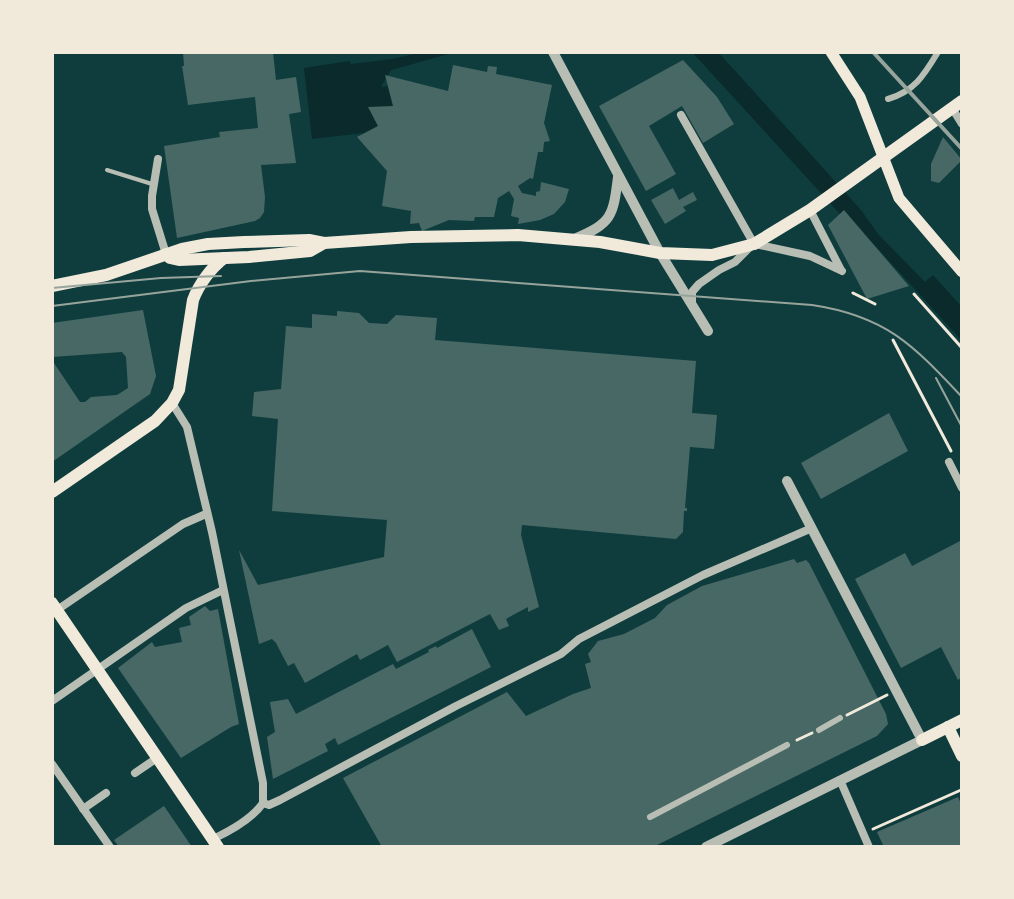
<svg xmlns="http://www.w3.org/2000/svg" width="1014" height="899" viewBox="0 0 1014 899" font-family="'Source Serif 4',serif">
<rect width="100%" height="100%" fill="#0f3d3e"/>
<g fill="#0a2a2b">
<path d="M421 52H456L391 70 381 87 388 86 393 106 373 117 378 126 364 133 312 139 304 68 349 61 351 64 393 59Z"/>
<path d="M692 52H718L861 210 878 234 925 282 933 275 962 307V341L871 241 851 226Z"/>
</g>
<g fill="#486865">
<path d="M183 52H273L276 80 296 77 301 112 289 114 296 163 261 165 265 197 264 212 260 218 255 221 177 238 164 146 220 137 219 132 258 128 255 97 188 105 182 66H184Z"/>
<path d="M683 60 717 97 734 124 703 143 682 106 649 126 676 174 646 191 599 106Z"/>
<path d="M453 65 487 72 488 66 497 67 496 74 552 85 544 123 550 141 544 142 543 152H538L533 179 530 178 518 186 522 193 536 196V192L540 191 541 182 569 189 565 202 554 214 540 220 518 224 519 218 511 216 514 199 509 191 498 198 494 217H475L474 221 449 220 422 231 419 223 410 224 411 211 382 206 387 171 357 137 378 126 368 107 393 106 385 75 448 91Z"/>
<path d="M943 137 962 160 939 183 931 181V164Z"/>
<path d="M673 188 679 200 693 192 697 200 683 207 686 211 665 224 651 200Z"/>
<path d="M844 210 909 286 867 299 828 225Z"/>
<path d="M143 310 156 376 150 394 52 462V378L54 377 52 374V360L80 402H85L91 397 117 395 128 388 126 357 122 352 52 357V323Z"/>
<path d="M337 311 359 313 369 323 387 324 396 315 437 318 435 340 696 361 692 413 717 415 714 449 690 447 685 508H687V511H684L683 532 676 539 522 525 521 535 539 607 528 612V607L513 615 506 619 509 626 499 630 490 614 397 662 388 645 360 660 357 654 305 683 294 663 288 666 276 643 272 639 259 644 239 550 258 585 384 557 387 520 272 511 278 419 252 416 254 392 281 389 286 326 312 328V314L337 316Z"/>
<path d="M889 413 908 451 821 499 801 463Z"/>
<path d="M962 540V677L958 680 941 647 901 668 855 579 905 553 912 566Z"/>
<path d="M794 559 797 563 806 560 809 563 886 714 888 724 877 736 653 847H382L343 778 507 692 526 716 573 694 591 688 585 664 591 662 588 654 598 641 624 634 655 618 667 605 702 586Z"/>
<path d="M205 606 210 611 218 609 239 724 231 727 181 758 118 668 152 642 155 647 182 642 179 628 191 625 189 617Z"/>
<path d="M472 629 491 667 338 745 335 738 325 744 328 751 273 779 267 737 275 732 270 702 288 699 296 714 393 664 396 669 429 652 428 650 436 646 437 648Z"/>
<path d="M958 797 962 806V847H884L877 832Z"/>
<path d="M164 806 192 847H119L114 840Z"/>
</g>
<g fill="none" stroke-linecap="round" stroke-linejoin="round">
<g stroke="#f1e9da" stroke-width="3">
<path d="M853 293 875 304"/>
<path d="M914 294 962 348"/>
<path d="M893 340 951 451"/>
<path d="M847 715 887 695"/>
<path d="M797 740 812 733"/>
<path d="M873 829 961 790"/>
</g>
<path stroke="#b8beb3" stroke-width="4" d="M107 170 152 184"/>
<g stroke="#b8beb3" stroke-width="6">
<path d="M888 99C915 91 924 75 938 52"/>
<path d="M819 730 840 718"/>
<path d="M650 817 787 745"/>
</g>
<g stroke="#b8beb3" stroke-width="8">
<path d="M952 108 962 124"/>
<path d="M681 115 754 244"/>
<path d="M158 159 152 196V209L166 254"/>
<path d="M810 210 841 270"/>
<path d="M755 244 810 256 842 271"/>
<path d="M692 302V292L699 284 719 270 735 262 752 245"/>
<path d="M172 403 187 427 212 532 263 783V803"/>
<path d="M949 462 962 488"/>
<path d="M57 610 183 524 206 514"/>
<path d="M52 701 186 608 223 590"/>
<path d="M52 764 110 847"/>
<path d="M135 773 157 758"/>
<path d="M840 780 869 847"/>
<path d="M83 809 106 793"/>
<path d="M213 839C230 831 252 819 263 803L269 805 280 800 456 706 561 654 579 639 703 575 812 528"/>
</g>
<g stroke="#b8beb3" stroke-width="10">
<path d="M553 52 660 253 708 331"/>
<path d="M574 239C612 223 613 217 618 177"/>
<path d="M706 847 922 740 787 481"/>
</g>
<path stroke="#f1e9da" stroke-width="11" d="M831 52 860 97 899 198 962 272"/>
<g stroke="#f1e9da" stroke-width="12">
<path d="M166 254 170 258 179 260 249 257 310 251 324 243"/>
<path d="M52 286 106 275 182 249 208 244 244 242 309 240 324 243 411 237 518 235 600 242 660 253 712 255 754 244 810 210 962 101"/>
<path d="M52 492 155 421 172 403 179 390 193 300C199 284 211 268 224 258"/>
<path d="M52 603 218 847"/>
<path d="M948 727 962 756"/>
<path d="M922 740 962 720"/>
</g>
<g stroke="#97a49c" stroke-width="2">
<path d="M52 288 161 278 221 276"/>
<path d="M52 306 251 281 360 271 812 305C886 316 913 345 962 397"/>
<path d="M936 378 962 427"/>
</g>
<path stroke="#97a49c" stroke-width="4" d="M873 52 962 149"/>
</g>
<rect width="1014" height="899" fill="none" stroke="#f1e9da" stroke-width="108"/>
</svg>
